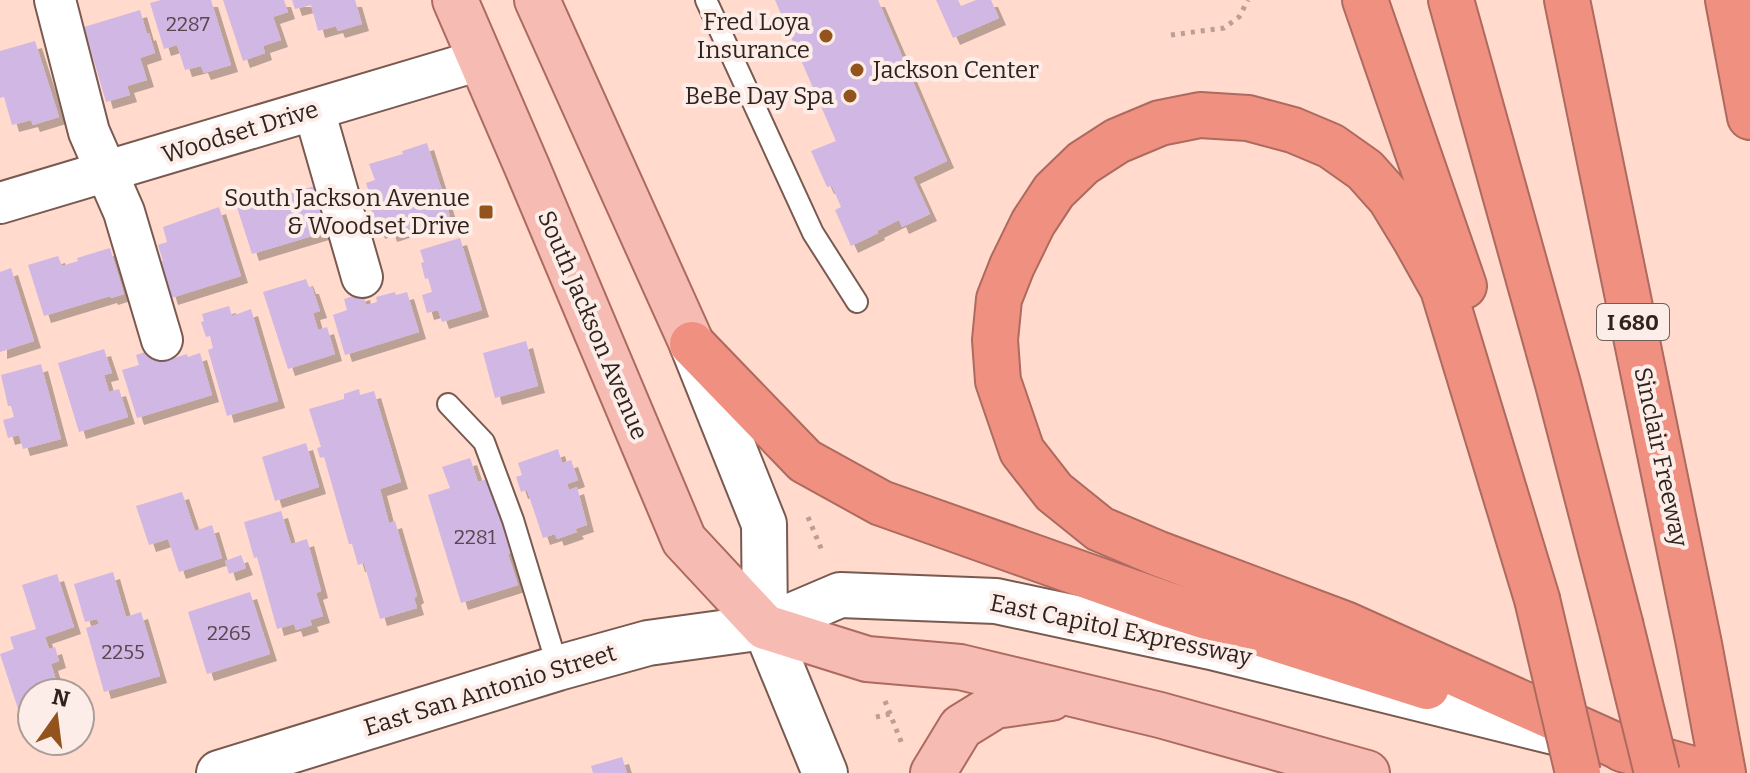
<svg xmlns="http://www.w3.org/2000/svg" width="1750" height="773" viewBox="0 0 1750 773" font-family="Bitter,serif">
<defs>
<filter id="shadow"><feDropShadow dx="7" dy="7" stdDeviation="0" flood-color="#0004"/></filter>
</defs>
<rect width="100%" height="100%" fill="#ffdacd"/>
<g fill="#d1b7e4" filter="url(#shadow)">
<path d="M161 0H211L231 65 204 73 201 66 185 70 177 45 164 49 150 3Z"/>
<path d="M223 0H284L288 12 273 17 281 40 263 46 265 53 243 61Z"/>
<path d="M292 0H355L362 24 338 31 336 26 318 31 311 5 295 9Z"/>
<path d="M775 0H878L947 161 913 177 930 214 902 227 899 220 877 231 878 233 851 246 835 210 841 207 832 186 827 187 811 151 836 141Z"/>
<path d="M936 0H958L961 6 976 0H991L999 18 953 38Z"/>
<path d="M140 10 147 34 149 33 155 53 140 58 147 80 127 86 130 95 106 102 84 27Z"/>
<path d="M35 41 59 117 33 125 31 120 12 125 4 97 0 98V51Z"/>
<path d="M427 143 450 216 390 235 388 228 378 232 368 199 371 198 366 183 375 180 369 164 403 154 402 151Z"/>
<path d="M318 185 332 230 252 254 236 204 266 195 269 205 285 200 284 195Z"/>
<path d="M219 207 241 276 171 298 160 262 163 261 158 245 167 242 163 227Z"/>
<path d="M460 238 482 310 442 322 438 310 427 313 422 295 432 292 428 278 425 279 421 263 424 262 420 250Z"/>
<path d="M110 248 124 294 111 298 110 296 44 316 28 265 58 256 62 266 78 261 77 258Z"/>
<path d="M11 268 34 341 0 352V272Z"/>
<path d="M306 279 309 287H312L320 311 313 313 318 330 327 327 335 354 288 369 263 292Z"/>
<path d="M395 292 396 295 407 292 419 332 345 355 333 315 347 310 344 299 363 293 366 305 377 302 376 297Z"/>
<path d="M229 306 232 316 251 309 278 401 227 416 208 350 213 348 210 336 206 337 201 322 204 321 202 314Z"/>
<path d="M526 341 538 386 495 398 483 353Z"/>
<path d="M104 349 112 373 104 375 109 392 119 389 128 417 79 432 58 363Z"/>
<path d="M151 350 166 351 168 360 187 354 188 357 200 353 212 395 137 418 122 370 139 365 136 355Z"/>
<path d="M41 364 61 439 23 449 19 435 8 438 3 420 14 417 11 406H8L1 375Z"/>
<path d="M359 389 360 395 374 391 401 482 380 489 389 523 395 521 417 596 414 598 417 608 380 619 364 563 358 565 352 544H349L324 457 320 458 317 448 321 447 309 409 344 399V394Z"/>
<path d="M306 443 319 487 275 501 262 457Z"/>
<path d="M558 449 562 463 571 460 578 480 567 484 569 490 577 487 587 525 575 529 577 532 557 539 555 534 543 538 527 490 521 492 516 477 522 475 518 463Z"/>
<path d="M470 458 478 482 487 479 501 523 505 522 515 551 508 554 518 585 461 603 428 495 450 488 442 467Z"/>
<path d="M182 492 195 531 212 525 222 558 179 572 168 539 149 545 136 506Z"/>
<path d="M281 511 291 544 307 539 321 591 316 593 323 616 310 620 312 625 296 630 294 624 277 629 257 557 254 558 244 522Z"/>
<path d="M241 555 246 568 229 574 225 561Z"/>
<path d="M113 572 126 617 141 612 160 676 104 692 86 628 99 624 97 619 85 622 74 584Z"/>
<path d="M57 574 74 627 45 637 49 649 55 647 59 661 51 664 60 693H32V725L24 727 0 654 14 649 10 637 36 629 22 585Z"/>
<path d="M250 592 270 654 207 674 188 612Z"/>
<path d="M622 757 627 773H593L591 766Z"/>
</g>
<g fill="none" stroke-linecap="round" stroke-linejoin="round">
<g stroke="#795a50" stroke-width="24">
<g id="lane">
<path d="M706 0 813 233 857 302"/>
<path d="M448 404 484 442 513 520 558 668"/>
</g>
</g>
<g stroke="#795a50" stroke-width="44">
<g id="street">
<path d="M55 0 89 132 124 212 162 340"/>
<path d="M314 110 362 277"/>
<path d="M0 203 480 60"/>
</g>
</g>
<g stroke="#795a50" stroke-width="48">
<g id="secondary">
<path d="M692 344 764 524 765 627 825 773"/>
<path d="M219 773 558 668 648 643 765 627 840 595 996 601 1211 647 1562 734"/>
</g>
</g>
<g stroke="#ad6a5e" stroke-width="48">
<g id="primary">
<path d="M455 0 527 167 684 540 765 627 867 659 960 667 1160 715 1367 773"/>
<path d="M537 0 692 344"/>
<path d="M933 773 961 727 995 706 1051 698"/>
</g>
</g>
<g stroke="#ad6a5e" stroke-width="48">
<g id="highway">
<path d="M1365 0 1464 286"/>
<path d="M1451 0 1558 384 1620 623"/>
<path d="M1567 0 1699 644 1723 773"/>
<path d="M1728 0 1750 117"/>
<path d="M692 344 805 461 881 503 1166 604 1427 687"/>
<path d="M1537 599 1443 289 1415 239 1390 198 1365 170 1331 146 1293 130 1248 118 1200 115 1160 123 1117 141 1083 163 1054 191 1033 223 1012 266 999 299 995 340 998 381 1022 451 1054 492 1100 529 1159 554 1345 624 1624 749"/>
<path d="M1622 749 1707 773"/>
</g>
</g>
<g stroke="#bc9e94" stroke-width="5" stroke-dasharray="4 6" stroke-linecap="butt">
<path d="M1171 35 1224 28 1239 17 1248 0"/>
<path d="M808 517 823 553"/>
<path d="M885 701 902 744"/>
<path d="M876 717 890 714"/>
</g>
<use href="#lane" stroke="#fff" stroke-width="20"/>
<use href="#street" stroke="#fff" stroke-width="40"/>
<use href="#secondary" stroke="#fff" stroke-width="44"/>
<use href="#primary" stroke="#f6bcb3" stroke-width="44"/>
<use href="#highway" stroke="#f09081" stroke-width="44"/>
<g stroke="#ad6a5e" stroke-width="48" stroke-linecap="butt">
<g id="highway-bridge">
<path d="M1537 599 1578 773"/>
<path d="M1620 623 1657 773"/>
</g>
</g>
<use href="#highway-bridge" stroke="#f09081" stroke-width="44"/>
</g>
<g fill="#93531d" stroke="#fcede8" stroke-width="3">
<circle cx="826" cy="36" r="8"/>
<circle cx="857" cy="70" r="8"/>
<circle cx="850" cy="96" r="8"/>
<rect x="478" y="204" width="16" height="16" rx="4"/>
</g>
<g text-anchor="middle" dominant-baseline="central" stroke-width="8" stroke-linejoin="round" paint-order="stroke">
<g font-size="20" fill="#584850">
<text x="188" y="24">2287</text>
<text x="475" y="537">2281</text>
<text x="229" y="633">2265</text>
<text x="123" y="652">2255</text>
</g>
<rect fill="#fcede8" stroke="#6d605b" stroke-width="2" x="1597" y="304" width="72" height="36" rx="6"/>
<g font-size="22" font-weight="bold" fill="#30231e">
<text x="1633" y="322">I 680</text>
</g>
<g font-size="24" fill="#30231e" stroke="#fcede8" text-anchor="end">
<text x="810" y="22">Fred Loya<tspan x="810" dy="28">Insurance</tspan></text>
<text x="873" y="70" text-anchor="start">Jackson Center</text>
<text x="834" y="96">BeBe Day Spa</text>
<text x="470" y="198">South Jackson Avenue<tspan x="470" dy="28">&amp; Woodset Drive</tspan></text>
</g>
<g font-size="24" fill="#30231e" stroke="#fcede8">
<text transform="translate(240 132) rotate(-17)">Woodset Drive</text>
<text transform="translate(593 325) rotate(67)">South Jackson Avenue</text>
<text transform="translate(1661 457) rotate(78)">Sinclair Freeway</text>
<text transform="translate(1121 630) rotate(12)">East Capitol Expressway</text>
<text transform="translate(490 690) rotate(-17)">East San Antonio Street</text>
</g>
</g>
<g transform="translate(56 717) rotate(14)"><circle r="38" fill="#fcede8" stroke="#aa9c97" stroke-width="2"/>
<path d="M0-6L14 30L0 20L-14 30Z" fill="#93531d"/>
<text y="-12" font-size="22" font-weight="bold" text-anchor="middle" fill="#30231e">N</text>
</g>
</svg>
